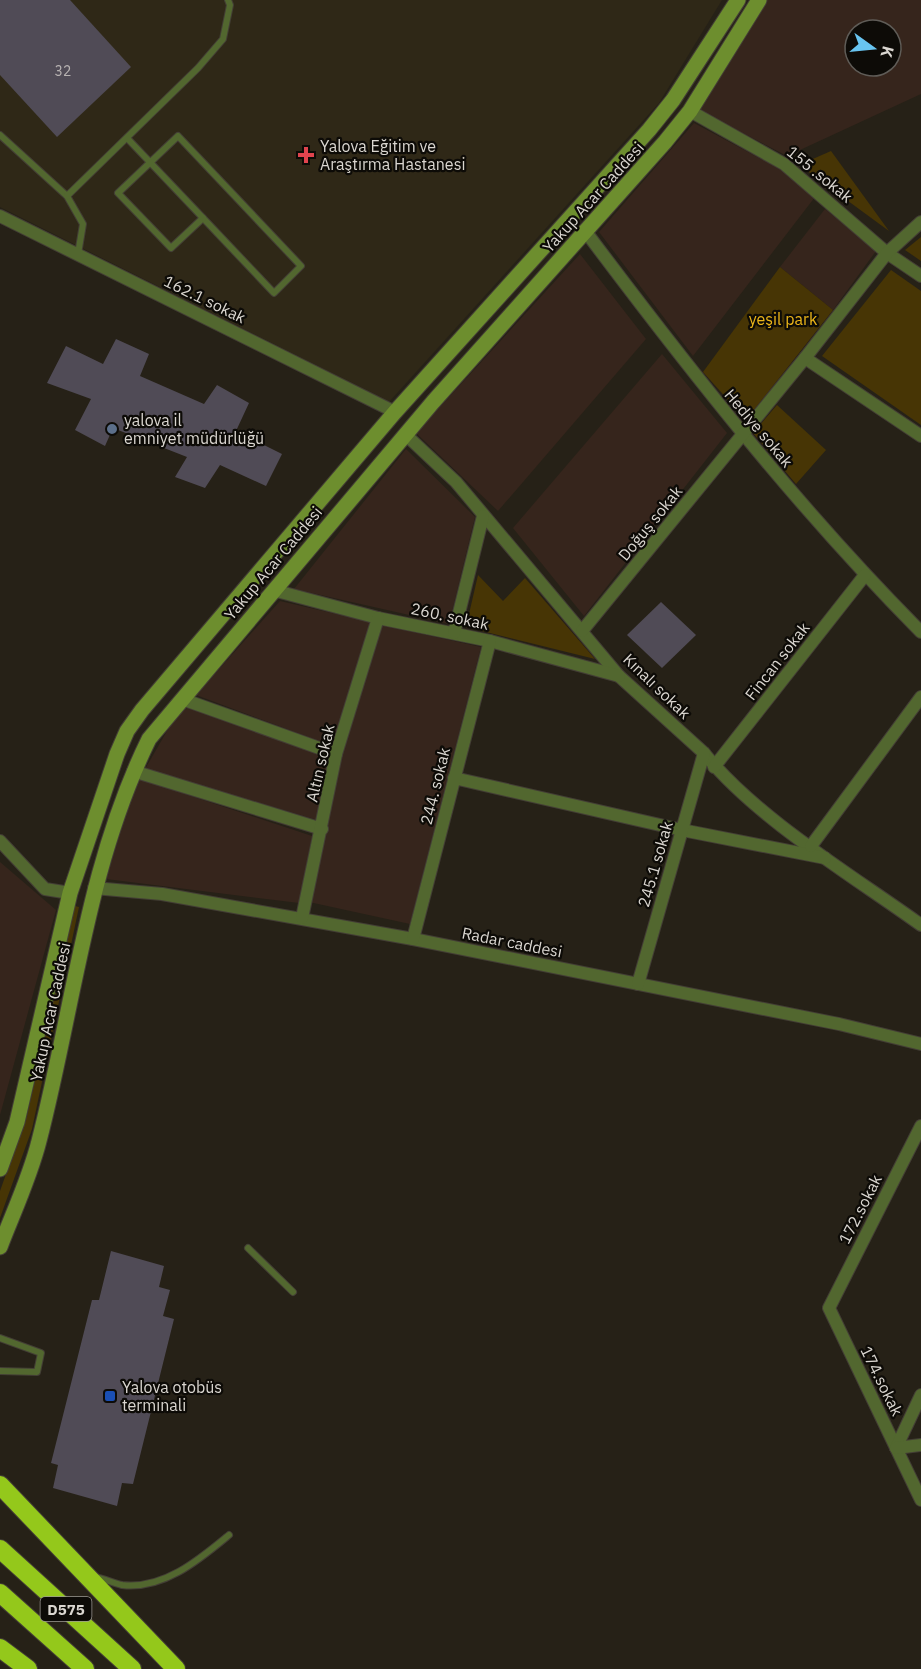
<svg xmlns="http://www.w3.org/2000/svg" width="921" height="1669" viewBox="0 0 921 1669" font-family="'IBM Plex Sans',sans-serif">
<rect width="100%" height="100%" fill="#262117"/>
<g fill="#36251c" fill-rule="evenodd">
<path d="M767 0H921V94L787 156 698 110ZM855 30H891V66H855Z"/>
<path d="M694 123 780 169 815 197 693 356 599 232Z"/>
<path d="M825 209 876 251 833 310 780 267Z"/>
<path d="M580 254 646 339 498 511 416 433Z"/>
<path d="M662 354 727 433 584 616 513 528Z"/>
<path d="M406 449 475 517 449 624 294 589Z"/>
<path d="M280 601 371 622 332 746 196 695Z"/>
<path d="M382 625 481 647 410 924 309 902 343 750Z"/>
<path d="M182 705 329 757 317 820 145 769Z"/>
<path d="M137 778 312 836 299 903 106 879Z"/>
<path d="M0 862 56 910 0 1115Z"/>
</g>
<path fill="#2f2817" d="M0 0H722L659 103 389 402 0 207Z"/>
<g fill="#473505">
<path d="M831 151 889 231 799 165Z"/>
<path d="M921 237V261L905 250Z"/>
<path d="M780 267 833 310 746 420 703 372Z"/>
<path d="M891 270 921 291V425L822 356Z"/>
<path d="M777 405 826 450 796 484 753 433Z"/>
<path d="M478 575 503 601 525 578 595 659 466 627Z"/>
<path d="M75 906 79 907 32 1129 0 1218V1191L27 1115Z"/>
</g>
<g fill="#504b56">
<path d="M0 0H70L131 67 57 137 0 75Z"/>
<path d="M116 339 149 354 140 376 204 404 217 385 249 403 236 431 282 454 266 486 220 465 205 488 175 477 187 457 113 428 105 446 75 430 91 399 47 383 66 346 103 364Z"/>
<path d="M661 602 696 635 662 668 627 635Z"/>
<path d="M111 1251 164 1266 159 1287 170 1290 163 1316 174 1319 133 1484 122 1483 117 1506 53 1488 58 1465 51 1463 92 1300H99Z"/>
</g>
<g fill="none" stroke-linecap="round" stroke-linejoin="round">
<g stroke="#433e35" stroke-width="8">
<g id="lane">
<path d="M0 135 67 196 83 224 78 254"/>
<path d="M178 136 301 266 274 293 203 218 171 248 118 193Z"/>
<path d="M127 138 203 218"/>
<path d="M67 196 198 68 223 39 230 5 228 0"/>
<path d="M248 1248 293 1292"/>
<path d="M0 1338 41 1353 37 1372 0 1371"/>
<path d="M95 1577C104 1579 114 1583 122 1585 164 1590 200 1559 229 1535"/>
</g>
</g>
<g stroke="#433e35" stroke-width="14">
<g id="street">
<path d="M690 111 784 164 887 253 921 276"/>
<path d="M0 216 395 412"/>
<path d="M586 232C691 372 798 508 921 632"/>
<path d="M805 358 921 436"/>
<path d="M405 434 456 482 619 676 704 753C756 818 853 876 921 925"/>
<path d="M273 590 378 618 490 641 619 676"/>
<path d="M582 631 805 358 887 253 921 222"/>
<path d="M454 633 483 516"/>
<path d="M182 699 336 754"/>
<path d="M714 767 865 575"/>
<path d="M133 771 322 829"/>
<path d="M454 778 682 830 825 858"/>
<path d="M0 841 45 889 70 893"/>
<path d="M811 846 921 697"/>
<path d="M94 888 162 894 413 939 839 1024 921 1044"/>
<path d="M302 918 336 754 378 618"/>
<path d="M413 939 490 641"/>
<path d="M638 984 704 753"/>
<path d="M921 1126 829 1308 921 1500"/>
<path d="M896 1448 921 1395"/>
<path d="M896 1448 921 1445"/>
</g>
</g>
<g stroke="#433e35" stroke-width="17">
<g id="secondary">
<path d="M0 1169 17 1122 70 893 117 754 127 731 142 710 395 412 649 130 673 100 738 0"/>
<path d="M0 1247C13 1213 30 1177 39 1141 74 1006 87 865 149 739L433 402 665 142 690 111 759 0"/>
</g>
</g>
<g stroke="#433e35" stroke-width="20">
<g id="highway">
<path d="M0 1485 176 1669"/>
<path d="M0 1549 132 1669"/>
<path d="M0 1593 85 1669"/>
<path d="M0 1648 28 1669"/>
</g>
</g>
<use href="#lane" stroke="#52672f" stroke-width="6"/>
<use href="#street" stroke="#52672f" stroke-width="12"/>
<use href="#secondary" stroke="#6d8e2e" stroke-width="15"/>
<use href="#highway" stroke="#94c81b" stroke-width="18"/>
</g>
<path fill="#e0444e" stroke="#0d0b07" stroke-width="2" d="M303 146h6v6h6v6h-6v6h-6v-6h-6v-6h6z"/>
<circle fill="#5c6f8a" stroke="#0d0b07" stroke-width="2" cx="112" cy="429" r="6"/>
<rect fill="#1a4fb4" stroke="#0d0b07" stroke-width="2" x="104" y="1390" width="12" height="12" rx="3"/>
<g text-anchor="middle" dominant-baseline="central" stroke-width="4.5" stroke-linejoin="round" paint-order="stroke">
<g font-size="14" fill="#b8b3b2">
<text x="63" y="71">32</text>
</g>
<rect fill="#0d0b07" stroke="#9c9994" stroke-width="1.5" x="40.5" y="1597" width="51" height="24" rx="4.5"/>
<g font-size="15" font-weight="bold" fill="#dad6d0">
<text x="66" y="1609">D575</text>
</g>
<g font-size="16" fill="#dad6d0" stroke="#0d0b07" text-anchor="start">
<text x="320" y="146">Yalova Eğitim ve<tspan x="320" dy="18">Araştırma Hastanesi</tspan></text>
<text x="124" y="420">yalova il<tspan x="124" dy="18">emniyet müdürlüğü</tspan></text>
<text x="122" y="1387">Yalova otobüs<tspan x="122" dy="18">terminali</tspan></text>
</g>
<g font-size="16" fill="#dad6d0" stroke="#0d0b07">
<text transform="translate(820 174) rotate(39)">155 .sokak</text>
<text transform="translate(593 197) rotate(-48)">Yakup Acar Caddesi</text>
<text transform="translate(205 299) rotate(26)">162.1 sokak</text>
<text transform="translate(759 428) rotate(50)">Hediye sokak</text>
<text transform="translate(650 523) rotate(-51)">Doğuş sokak</text>
<text transform="translate(273 563) rotate(-50)">Yakup Acar Caddesi</text>
<text transform="translate(450 616) rotate(12)">260. sokak</text>
<text transform="translate(777 661) rotate(-52)">Fincan sokak</text>
<text transform="translate(657 686) rotate(44)">Kınalı sokak</text>
<text transform="translate(320 763) rotate(-77)">Altın sokak</text>
<text transform="translate(435 786) rotate(-76)">244. sokak</text>
<text transform="translate(655 864) rotate(-74)">245.1 sokak</text>
<text transform="translate(512 942) rotate(11)">Radar caddesi</text>
<text transform="translate(50 1012) rotate(-78)">Yakup Acar Caddesi</text>
<text transform="translate(860 1209) rotate(-63)">172.sokak</text>
<text transform="translate(882 1381) rotate(64)">174.sokak</text>
</g>
<g font-size="16" fill="#ecb619" stroke="#0d0b07">
<text x="783" y="319">yeşil park</text>
</g>
</g>
<g transform="translate(873 48) rotate(105)"><circle r="28" fill="#0d0b07" stroke="#5f5c57" stroke-width="1.5"/>
<path d="M0-4.5L10 22L0 15L-10 22Z" fill="#68c4f0"/>
<text y="-9" font-size="16" font-weight="bold" text-anchor="middle" fill="#dad6d0">K</text>
</g>
</svg>
